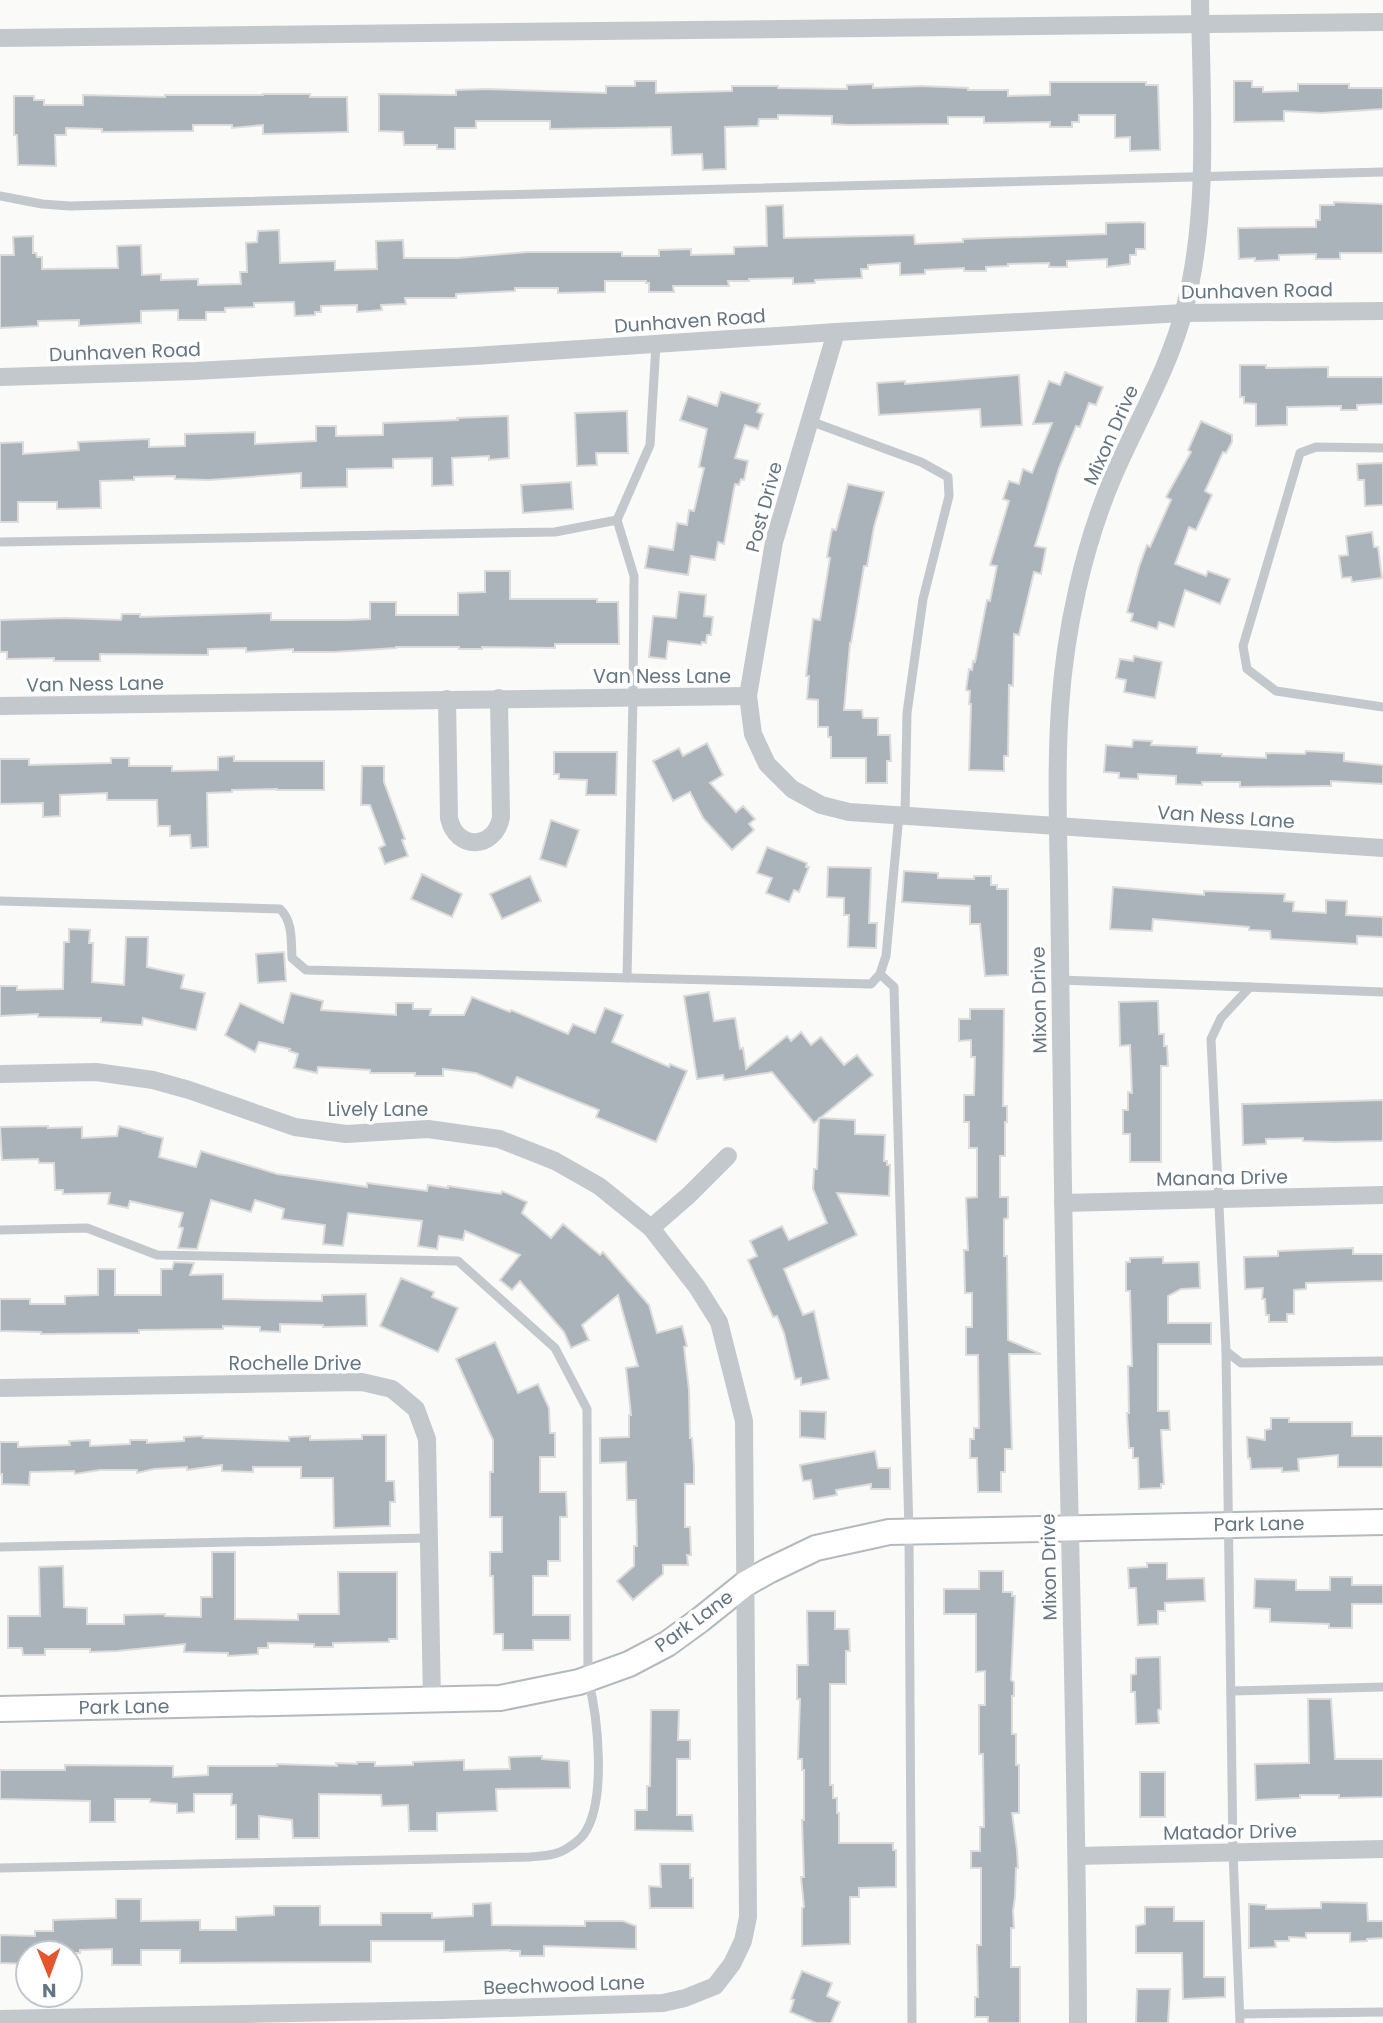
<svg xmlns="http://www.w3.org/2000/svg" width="1383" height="2023" viewBox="0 0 1383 2023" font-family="Poppins,sans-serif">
<rect width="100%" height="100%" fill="#fafaf8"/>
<g fill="#aab3b9" stroke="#dcdcda" stroke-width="2">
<path d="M635 81H656V93L732 91V86H778V88L847 89V85L873 84V88L921 86 968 88V90H1008V96L1050 95V82H1146V85H1158L1160 150 1130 151V137L1115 138V115H1079V122H1072V127H1050V122L984 123V117H948V124L848 125 832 124V116L778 115V119H759L758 126 725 127 726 169 703 170 702 154 672 155 671 127 550 129V121H476V128H455V149H437V145H404L403 132 379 131V94L456 95V90L486 89 606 93V86H635Z"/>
<path d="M1234 81H1252V87H1263V92L1298 91V84H1349V88H1383V109L1322 113 1284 111V121L1234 122Z"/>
<path d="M263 94H310V97H347L348 132 263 134V125L232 128V125H193V131L102 132V129L66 128V135H55L56 166 18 165 17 135H14V96H34V100H44V105H83V95L165 97V95H263Z"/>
<path d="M1334 202 1383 204V253H1340V259H1316V254L1279 255V260L1255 261V258L1239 259 1238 228 1316 227V220H1320V205H1334Z"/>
<path d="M783 205 784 238 914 235 915 244 963 242V239L1106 234V223L1140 222 1145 223V249H1136V255H1130V264L1107 267V259L1067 261V267H1049V263L1008 264V266L986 267V271H964V268L925 270V274L900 275V263L868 265V269H861L862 278 815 280V283L793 284V278L749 279V281H728L729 286H673L674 292H649V283H646V281H605V292L558 293V288H515V291L456 294V298H405L406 304 381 305 382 310 357 312V305L321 306V312H315V315L295 316 294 302 254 303V307L225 308V312H206V320H178V310L141 311V323L79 326V320L38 321V326L0 328V255H14L13 237 33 236V253H36L37 257H42V269L118 268 117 246 141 245 142 275 161 274V280L198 279V285L241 284 240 272H247L246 243 257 242 258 231 279 230 280 263 335 261V270L377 269 376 241 403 240 404 258H458L527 252H622V256H659V250L691 249V255L734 254V247L767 246 766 206Z"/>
<path d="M1240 365H1266V368L1328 367V377H1383V404L1357 405V410H1341V406L1287 407V425L1256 426V404L1244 403V397H1240Z"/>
<path d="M1065 372 1103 387 1096 405 1089 403 1080 427 1076 426 1059 468 1035 546 1046 548 1041 574 1034 572 1019 635 1014 634 1013 686 1009 685 1008 756H1004V771L969 770 971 704H969L970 691 966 690 969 669 972 670 973 661 975 662 987 600 990 601 997 566 990 565 1009 501 1003 499 1009 481 1019 484 1023 469 1032 473 1052 423 1033 424 1049 381 1060 385Z"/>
<path d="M1019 375 1022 425 981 427 980 409 879 415 877 383 905 381V384Z"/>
<path d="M721 392 760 404 757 412 763 414 758 429 745 425 735 458 748 461 744 480 741 479 739 485 735 484 724 544 718 542 715 560 691 556 688 575 645 568 649 546 673 550 677 523 687 525 689 510 694 511 704 468 699 467 707 429 680 420 688 396 717 406Z"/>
<path d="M627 411 628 453H596L597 465 577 466 575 413Z"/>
<path d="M508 416 509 458 489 460V456L452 458 453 485 432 486V458L393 459V468L347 469V487L301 488V473L209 480 175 479V476L134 477V480L100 481 101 508 57 509V502H18V522H0V443L23 442V454L79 450 78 442 149 439V447L185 446V434L255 432V444L316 441V426H336V436L383 435V423L458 420 457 418Z"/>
<path d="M1201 421 1232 435V442L1226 453 1223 452 1205 491 1212 495 1196 530 1189 527 1175 564 1206 576 1208 571 1230 579 1220 604 1185 590 1174 627 1159 622 1157 629 1131 621 1133 614 1127 612 1139 567 1147 545 1150 547 1171 500 1166 497 1191 452 1188 450Z"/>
<path d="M1383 463V505L1365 506 1364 480H1358L1357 464Z"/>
<path d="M571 482 573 509 523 513 521 485Z"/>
<path d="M848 484 884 492 874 527 867 566H864L851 643H850L844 710H862L863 718H878V735H890L891 761H887V783H866V758H831V737H828V727H818V700L807 699 809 676H806L813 619 820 620 830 558 827 557 832 529 836 530Z"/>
<path d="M1372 532 1374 547H1378L1382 578 1352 582 1351 577 1342 578 1339 556 1348 555 1346 536Z"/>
<path d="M485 571H510V599H597V602H618L619 644H555V648L482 647V649H459V647H396V648L334 652H293V649L246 652V648L208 649V655L100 654V661H54V658L7 659V652H0V620L65 618 121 620 122 614H140V617L271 613V620H349L370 619V602H396V615H458V593L485 592Z"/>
<path d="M679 592 706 595 704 616 713 617 711 635H707L706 643 702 642 701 645 668 641 666 659 649 657 653 616 676 618Z"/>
<path d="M1134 656 1162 662 1155 698 1124 692 1126 680 1116 678 1120 659 1133 661Z"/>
<path d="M1133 740 1152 741 1151 745 1197 747V753L1222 754V756L1266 758V753L1305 754 1306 751 1344 753V761L1383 765V784L1331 781V786H1325L1240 787V782H1202V785L1176 784V776L1138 774V779L1119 778V773L1104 772 1106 745 1132 747Z"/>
<path d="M707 743 723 775 710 783 736 812 743 806 755 819 749 824 754 830 732 850 703 818 690 792 673 801 653 761 679 748 683 756Z"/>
<path d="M554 752H617L616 795H586L587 780 559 779V774H554Z"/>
<path d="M234 756V761H324V790H277V789L232 790V792L207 793 208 847 191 848 190 835 170 836V826H158L157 800H107V793L60 795V816L43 817V803L0 804V759H29V765L111 763V758H129V766H172V771L218 770V757Z"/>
<path d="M362 766H384V782L405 839 402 840 408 856 385 864 379 848 385 845 370 805H361Z"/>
<path d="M551 820 579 830 566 867 540 859Z"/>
<path d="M767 847 807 863 806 867H809L799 892 794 890 789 902 766 893 772 878 757 873Z"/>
<path d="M828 867 871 868 869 923H877L876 948 848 947 849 915H844V898L827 897Z"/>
<path d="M904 871 938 873V878L974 879V876H991V885H997V889H1008V975L985 976 980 924H970V906L902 902Z"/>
<path d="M422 874 462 894 452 917 411 899Z"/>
<path d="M530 876 541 901 502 919 490 894Z"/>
<path d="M1113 887 1204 895V891L1285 894 1284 901 1294 902 1293 911 1326 913V900L1347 901 1346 915 1383 917V937L1357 936V944L1271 939 1270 931 1249 930V927L1153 919 1152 931 1110 929Z"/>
<path d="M69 929 90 930 89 943H93L92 982 124 985 126 937H148L147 967 184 975 181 988 205 993 196 1030 143 1018 142 1025 101 1022V1018L38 1017V1014L0 1016V986H17V990L63 989 64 942H69Z"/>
<path d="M284 952 286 981 258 983 256 954Z"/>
<path d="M709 992 714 1021 735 1018 740 1049 743 1048 746 1069 787 1036 791 1041 801 1032 811 1045 821 1037 844 1065 857 1055 873 1075 814 1123 772 1072 724 1080 723 1075 697 1079 684 996Z"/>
<path d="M291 993 323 1001 321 1010 396 1015V1003H413V1009H431L430 1015H464L472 997 510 1012 511 1010 568 1034 573 1024 595 1033 605 1008 623 1015 612 1042 669 1067 670 1064 687 1071 656 1142 596 1117 599 1110 517 1077 512 1088 476 1073 443 1069V1076H415V1073H370V1070L318 1067 317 1073 294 1068 298 1054 289 1051 290 1049 259 1042 255 1052 225 1035 240 1003 283 1023Z"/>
<path d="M1158 1001 1159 1034H1164V1046H1167L1168 1066H1161V1162H1130V1134H1123V1110H1128V1092L1132 1093 1130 1045 1120 1046 1119 1002Z"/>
<path d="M970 1009H1004L1003 1106H1007V1122H1005V1156H1000V1197H1008V1218L1004 1219V1256H1007L1008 1340 1041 1354H1009L1012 1449H1005V1472H1001V1492H978L977 1458H970V1439H974V1428H979L978 1355H966V1327H972V1293H965L964 1250H968L966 1198 977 1197V1148H969V1122H964V1095H974L975 1057H971V1040L959 1041V1019H970Z"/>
<path d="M1383 1100V1141L1334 1142 1303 1141V1138L1266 1139V1144L1243 1145 1242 1104Z"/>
<path d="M819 1118 855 1120V1134L885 1135 884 1161H887V1165H890L889 1196 837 1193 857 1235 784 1269 803 1315 814 1311 829 1379 801 1385V1378L795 1379 784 1333 777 1316 773 1317 748 1260 757 1256 750 1241 782 1226 789 1240 827 1223 813 1189 814 1169H817Z"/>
<path d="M48 1126V1128L82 1127V1138L117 1136 119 1126 144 1132 143 1133 163 1138 159 1157 196 1167 201 1151 277 1174 333 1182 367 1187V1183L427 1191 428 1185 448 1188V1186L501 1194 502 1191 527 1202 522 1213 551 1238 563 1224 600 1255 603 1252 649 1305 657 1333 682 1326 687 1346 684 1347 689 1390 690 1438H692L694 1467V1484H685V1527H690L691 1555H687L688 1565H663V1574L633 1600 617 1581 634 1566V1546H637L636 1500H627L626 1462 600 1463V1438L629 1437V1415H631L626 1368 638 1366 618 1295 582 1325 589 1340 571 1348 564 1332 520 1281 512 1290 500 1280 520 1255 465 1231 463 1240 439 1236 437 1249 418 1246 422 1221 348 1213 343 1246 323 1244 325 1225 282 1219 284 1209 255 1200 251 1212 211 1200 197 1249 178 1248 183 1228 179 1227 183 1213 130 1201 128 1208 108 1204 110 1193 63 1194V1190H55L54 1163H39L38 1159 2 1160 0 1127Z"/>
<path d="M1353 1248V1254H1383V1281L1306 1283V1289L1294 1290V1314H1287V1322H1269V1315H1266L1265 1299H1262L1263 1288 1245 1289 1244 1257 1278 1256V1251Z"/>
<path d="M1163 1257V1263L1199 1262 1200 1288 1181 1289 1168 1296V1323H1211V1344H1158V1411H1169L1170 1430H1161L1164 1484H1161V1488L1139 1489 1138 1458H1133V1448H1129L1127 1413H1129L1128 1366H1132L1130 1291H1126V1262H1130V1258Z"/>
<path d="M174 1262 194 1263 190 1275 223 1274V1299L322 1301V1295L366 1294 367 1326 323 1327V1325L280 1324V1332L260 1331V1327L223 1326V1329L139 1330V1333L41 1334V1332L0 1331V1299H30V1304H65V1296L98 1295V1269H115V1295H161V1269H172Z"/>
<path d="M401 1278 434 1292 432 1297 458 1308 438 1352 380 1326Z"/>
<path d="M495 1342 518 1393 538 1384 549 1408 550 1433H555V1457H540V1492H566L567 1517H560V1561H548V1576H533V1615H570V1640H533V1650H503V1634H494L493 1576H490V1552H502V1517H490V1472H493V1440L456 1359Z"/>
<path d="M800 1411 826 1412 825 1439 800 1437Z"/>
<path d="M1271 1418H1289V1422H1352V1436H1383V1467H1338V1455L1298 1459 1299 1471 1282 1472V1468L1251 1469 1250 1458H1248L1247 1437 1265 1440V1430L1271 1429Z"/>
<path d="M362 1435H386V1481H394L395 1502H390V1526L334 1528 333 1478H301V1467H253V1472L222 1471V1465L187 1470V1467L154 1469 137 1473V1470H100L75 1474 74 1471 30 1472 29 1485 2 1484V1474H0V1442H18V1447L70 1445 69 1441 90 1440V1446L130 1444V1440H147V1443L184 1441V1437L203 1436V1438L289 1441V1437L310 1436V1440L362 1439Z"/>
<path d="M875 1451 878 1468H890V1489H871V1484L836 1490 837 1495 814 1499 811 1480 803 1481 800 1465Z"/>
<path d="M212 1552H235V1619L298 1620V1614H339L338 1572H397V1639H389V1642L333 1643V1647H314V1644L268 1643V1648H258V1654L228 1656V1653L184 1652 185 1644 117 1651 90 1652V1649H45V1655H23L22 1648H8V1616H40L39 1567 63 1566 64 1607 87 1608V1624H124V1615L165 1614V1616L201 1617V1597H212Z"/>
<path d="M1147 1563H1167V1579L1204 1578 1205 1601 1165 1603V1611H1158V1624L1138 1625 1136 1588H1129L1128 1568 1147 1567Z"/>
<path d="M979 1571H1003V1592H1012V1596H1015L1011 1680 1014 1682V1696H1012V1734H1016V1765H1019V1813H1012L1017 1850 1018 1868H1016L1015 1897 1013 1911 1014 1928H1011V1967H1020V2023H988V2017H975V1997H978L977 1945H981V1868H971V1851H980V1827H984L983 1754H979V1705H985V1671L976 1672V1614H944V1589H979Z"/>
<path d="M1330 1577H1352V1585H1383V1604H1352V1628H1329V1624L1270 1622V1609L1254 1608 1255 1579 1296 1580V1590H1330Z"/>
<path d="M807 1611H835V1629H849L850 1651H846V1684H830V1785H833V1798H837V1813H839V1843H893V1850H896V1887L859 1888V1897H850V1944L802 1946V1908L804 1907 801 1877H804L802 1820H804V1770H802V1759H798L800 1699H797V1665H808Z"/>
<path d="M1160 1657 1161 1709 1158 1710 1159 1723 1136 1724 1135 1692H1131V1675L1136 1674V1658Z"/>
<path d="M1308 1699H1331L1335 1759H1383V1797L1339 1798V1795H1300V1798L1256 1800 1255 1764 1309 1763Z"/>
<path d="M651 1710H679L678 1740H690V1759H677V1815H692L693 1831 635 1830V1810H647V1786H650Z"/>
<path d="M542 1756V1759L569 1761 570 1788 496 1789 497 1811 437 1813V1831H409L408 1805 382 1806 381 1795 319 1794V1838H293L292 1820 259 1816V1839H236V1805H231L232 1794H194V1812L177 1813V1804L150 1802V1799H115V1822H90V1801L0 1799V1770H65V1765L173 1766V1777L208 1775V1766H277V1764L337 1766 336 1763 357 1764V1762H375V1766L413 1765V1762L464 1760V1770L510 1769 509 1757Z"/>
<rect x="1140" y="1772" width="25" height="45"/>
<path d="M660 1864H690V1878H693V1908H650L649 1886 661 1887Z"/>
<path d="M116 1899H141V1921L200 1920V1930H236V1917L274 1915V1906H320V1925H381V1913H432V1918L473 1916V1904L491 1903 492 1925 585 1926V1921H623L636 1926V1949L544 1946V1956H520V1951H510V1950L444 1952V1941H371V1962L180 1963V1950H141V1965H112V1949L80 1950V1953H25V1964L0 1963V1935L35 1936V1931H53V1920L116 1918Z"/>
<path d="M1321 1902 1367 1903 1368 1921H1383V1938L1367 1939V1941L1350 1942V1933H1306V1938L1289 1937V1941H1275L1276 1947 1249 1948V1904L1266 1905V1909L1321 1908Z"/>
<path d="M1145 1907H1174V1921H1204V1977H1225V1997L1183 1999 1182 1953H1136V1926L1145 1924Z"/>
<path d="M802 1971 832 1983 827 1996 840 2002 831 2023H816L790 2012 794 2000 791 1999Z"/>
<path d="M1137 1989H1170L1168 2023H1136Z"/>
</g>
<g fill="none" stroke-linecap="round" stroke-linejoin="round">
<g stroke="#b3babf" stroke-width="28">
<path id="secondary" d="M0 1709 500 1698 579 1682 629 1664 667 1644 700 1620 745 1584 768 1571 816 1548 889 1532 1383 1522"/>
</g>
<g stroke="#c3c8cc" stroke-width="9">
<path d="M0 196 42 204 70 206 1383 172"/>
<path d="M810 421 921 462 948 477 949 496 923 599 907 713 905 816"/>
<path d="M1383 448 1316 447 1300 453 1243 646 1247 669 1276 691 1383 707"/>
<path d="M617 520 650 445 656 344"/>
<path d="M0 542 555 532 617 520 634 576 633 697 627 978"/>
<path d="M0 901 280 909C293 921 291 941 292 958L306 970 871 984 880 974 886 956 899 815"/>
<path d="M880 974 894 987 909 1532 912 2023"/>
<path d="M1060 980 1383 992"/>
<path d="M1250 987 1221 1018 1211 1039 1226 1351 1241 1363 1383 1361"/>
<path d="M0 1230 87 1228 157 1255 458 1261 555 1348 587 1409 588 1679C598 1717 607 1801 584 1834 579 1841 565 1851 557 1853 549 1856 539 1856 530 1857L0 1868"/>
<path d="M1226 1351 1233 1853 1240 2023"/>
<path d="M0 1547 428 1538"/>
<path d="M1231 1691 1383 1687"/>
<path d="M1240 2014 1383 2012"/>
</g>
<g stroke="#c3c8cc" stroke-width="18">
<path d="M0 38 1383 22"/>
<path d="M836 332 774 542 748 696 753 734 767 764 792 789 821 805 849 812 1383 848"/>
<path d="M0 377 195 371 474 356 836 332 1184 313 1383 311"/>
<path d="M447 699 449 818C456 851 495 850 501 817L499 698"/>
<path d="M0 706 748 696"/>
<path d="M0 1074 96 1072 153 1080 189 1090 295 1127 346 1134 428 1129 499 1139 555 1161 599 1186 651 1228 697 1287 719 1322 744 1421 748 1917 743 1941 732 1964 715 1986 685 1998 663 2003 441 2010 0 2019"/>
<path d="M1063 1203 1383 1195"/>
<path d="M651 1228 689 1195 728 1156"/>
<path d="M0 1388 362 1382 392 1389 416 1409 427 1439 432 1700"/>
<path d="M1077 1856 1383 1849"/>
<path d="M1078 2023C1077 1718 1065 1413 1062 1108 1061 1033 1060 957 1059 882 1058 824 1056 765 1060 707 1065 632 1083 547 1113 477 1137 421 1170 367 1185 307 1210 210 1201 100 1200 0"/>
</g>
<use href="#secondary" stroke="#fff" stroke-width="24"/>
</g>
<g text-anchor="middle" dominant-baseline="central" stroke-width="7" stroke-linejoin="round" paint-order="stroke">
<g font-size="19" fill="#657683" stroke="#fff">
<text transform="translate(1257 291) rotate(-1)">Dunhaven Road</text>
<text transform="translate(690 321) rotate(-4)">Dunhaven Road</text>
<text transform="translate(125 352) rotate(-2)">Dunhaven Road</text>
<text transform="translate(1111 435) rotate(-66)">Mixon Drive</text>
<text transform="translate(764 507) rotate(-75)">Post Drive</text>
<text x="662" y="676">Van Ness Lane</text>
<text transform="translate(95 684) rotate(-1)">Van Ness Lane</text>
<text transform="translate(1226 817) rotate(4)">Van Ness Lane</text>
<text transform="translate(1039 1000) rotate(-91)">Mixon Drive</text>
<text x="378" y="1109">Lively Lane</text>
<text transform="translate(1222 1178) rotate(-1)">Manana Drive</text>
<text x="295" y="1363">Rochelle Drive</text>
<text transform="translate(1259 1524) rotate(-1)">Park Lane</text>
<text transform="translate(1049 1567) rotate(-91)">Mixon Drive</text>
<text transform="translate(694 1621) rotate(-36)">Park Lane</text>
<text transform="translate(124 1707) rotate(-1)">Park Lane</text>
<text transform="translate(1230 1832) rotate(-1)">Matador Drive</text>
<text transform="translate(564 1985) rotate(-2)">Beechwood Lane</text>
</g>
</g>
<g transform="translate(49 1974) rotate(179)"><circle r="33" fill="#ffffff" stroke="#c1c8cd" stroke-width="2"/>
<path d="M0-5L12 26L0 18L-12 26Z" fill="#e4572e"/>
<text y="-10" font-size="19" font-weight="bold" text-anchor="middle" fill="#657683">N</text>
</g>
</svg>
